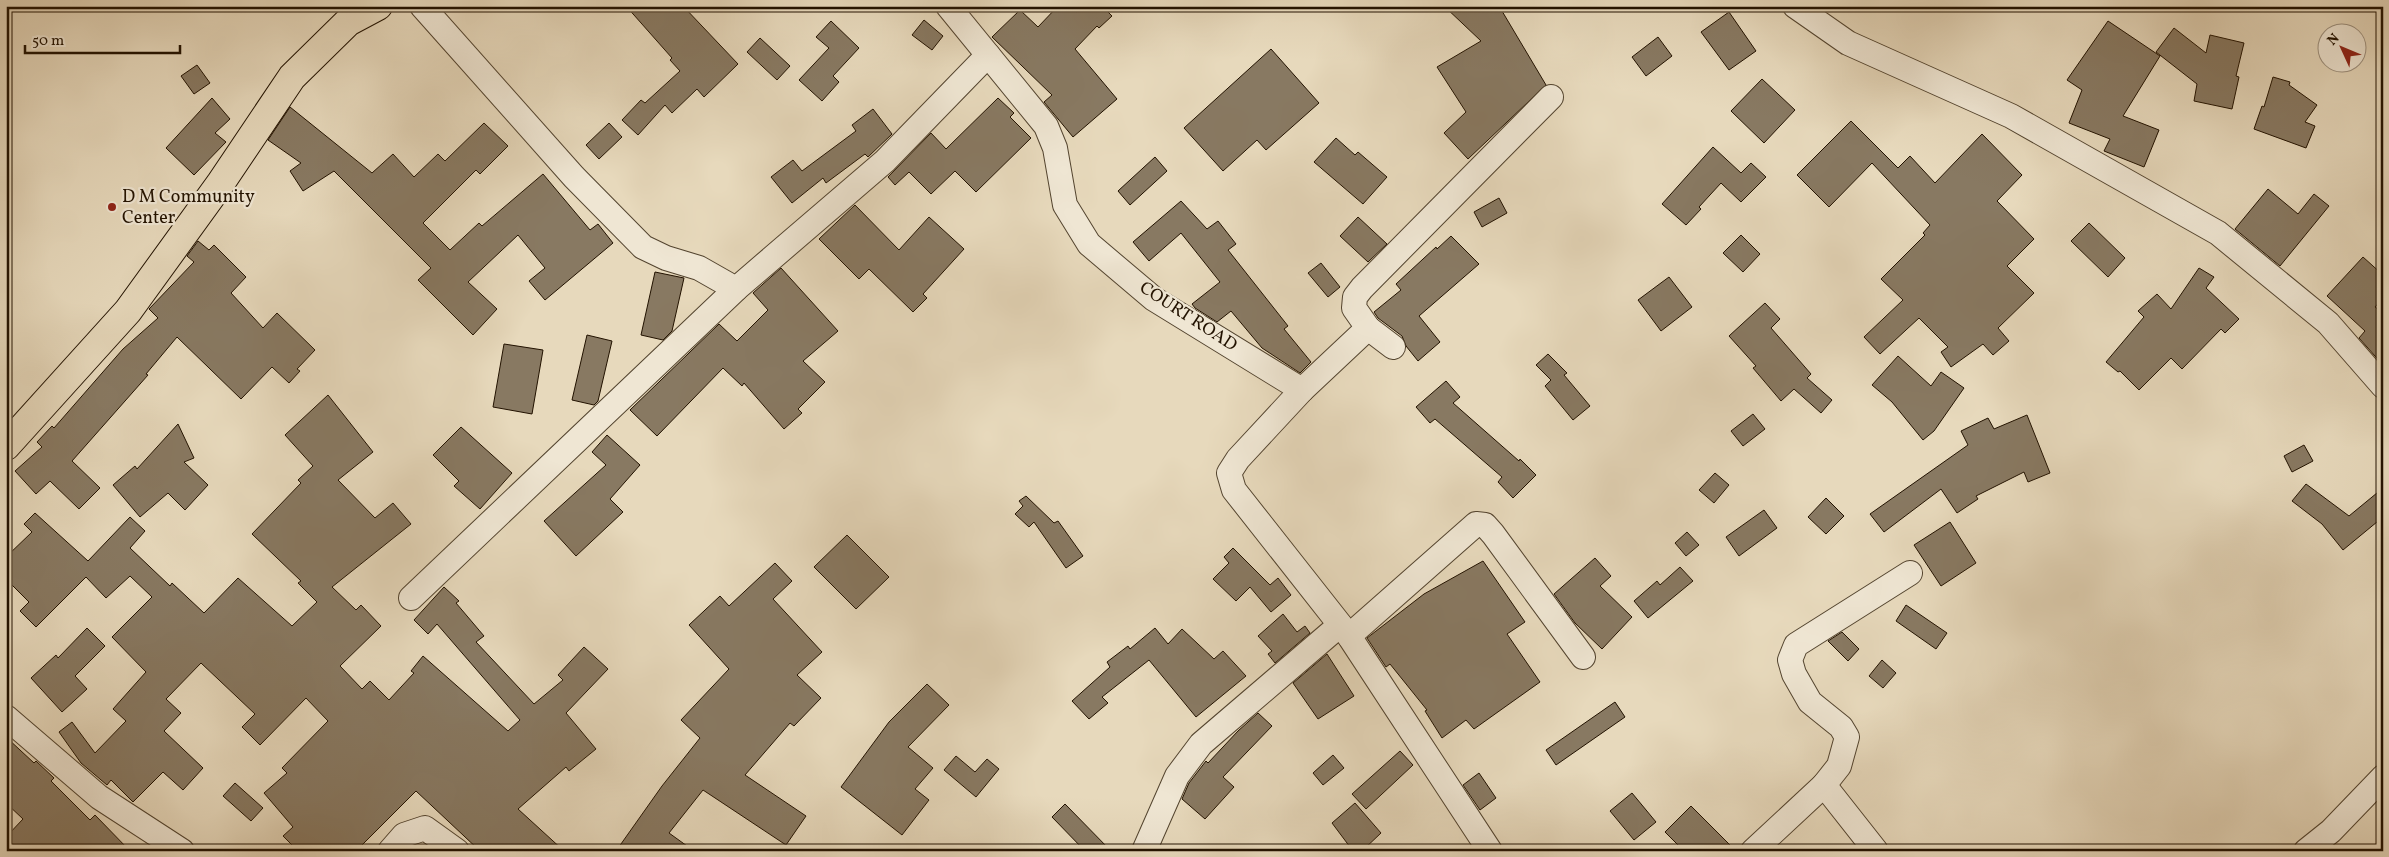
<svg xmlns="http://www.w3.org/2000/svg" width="2389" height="857" viewBox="0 0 2389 857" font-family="Vollkorn,serif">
<rect width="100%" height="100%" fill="#e7d9bc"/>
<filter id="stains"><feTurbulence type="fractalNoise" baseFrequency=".004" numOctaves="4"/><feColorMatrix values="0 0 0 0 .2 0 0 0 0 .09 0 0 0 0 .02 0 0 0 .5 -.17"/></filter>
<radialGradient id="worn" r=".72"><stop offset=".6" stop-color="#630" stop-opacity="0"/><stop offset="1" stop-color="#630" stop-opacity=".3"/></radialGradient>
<g fill="#887962" stroke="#221200">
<path d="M626 6H683L738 64 704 97 697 89 672 113 665 105 638 135 622 120 641 100 645 103 680 71 670 60 672 58Z"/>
<path d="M1058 6H1070L1077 12 1083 6H1102L1112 16 1099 28 1097 26 1075 49 1117 99 1073 137 1044 102 1052 95 992 37 1020 10 1038 27Z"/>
<path d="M1444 6H1499L1546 85 1468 159 1444 133 1466 112 1437 67 1481 41Z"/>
<path d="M1729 12 1756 51 1729 70 1701 32Z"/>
<path d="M924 20 943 36 932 50 912 35Z"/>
<path d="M831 21 859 48 833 76 839 82 822 101 799 80 829 48 816 37Z"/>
<path d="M2108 21 2160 56 2123 116 2159 130 2144 167 2104 151 2110 139 2069 123 2082 90 2067 80Z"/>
<path d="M2174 28 2206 53 2210 35 2244 43 2236 76 2239 77 2232 109 2194 101 2197 84 2156 52Z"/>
<path d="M1658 37 1672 56 1646 76 1632 57Z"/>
<path d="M760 38 790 66 777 80 747 52Z"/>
<path d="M1271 49 1319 103 1266 150 1257 140 1223 171 1184 128Z"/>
<path d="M197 65 210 83 194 94 181 76Z"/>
<path d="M2273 77 2290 82 2289 85 2317 105 2305 122 2315 126 2306 148 2254 129 2262 106 2264 107Z"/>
<path d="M1762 79 1795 110 1764 143 1731 111Z"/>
<path d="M212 98 230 119 215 133 226 142 194 175 166 148Z"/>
<path d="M998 98 1014 113 1010 117 1031 138 976 192 955 171 931 194 909 172 895 185 888 177 931 133 946 149Z"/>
<path d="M290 107 372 173 393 154 414 177 438 154 445 161 484 123 508 146 480 174 476 170 423 223 450 250 479 223 482 226 543 174 590 230 598 224 613 243 545 300 529 281 545 268 518 235 468 282 497 309 473 335 418 280 431 268 334 171 303 191 290 171 301 163 268 140Z"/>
<path d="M873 109 892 134 868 157 865 154 826 183 823 178 792 203 771 177 793 160 802 171 856 131 852 125Z"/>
<path d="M1851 121 1898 168 1910 156 1935 183 1982 134 2022 175 1997 201 2034 239 2007 266 2034 293 1998 328 2009 341 1993 355 1983 344 1951 367 1941 352 1948 347 1919 318 1880 354 1864 337 1903 300 1881 279 1925 235 1923 233 1930 225 1872 163 1829 207 1797 175Z"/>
<path d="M609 123 622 137 599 159 586 145Z"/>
<path d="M1336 138 1355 155 1358 152 1387 177 1363 204 1314 162Z"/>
<path d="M1713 147 1741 173 1751 163 1766 177 1741 202 1721 183 1699 207 1701 209 1686 225 1662 204Z"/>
<path d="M1155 157 1167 171 1130 205 1118 191Z"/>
<path d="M2268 189 2298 214 2314 194 2329 206 2280 266 2235 229Z"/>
<path d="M1499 198 1507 213 1482 227 1474 212Z"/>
<path d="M1181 201 1207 229 1218 221 1236 244 1228 250 1288 326 1284 329 1311 362 1300 373 1262 348 1231 311 1217 322 1195 308 1192 304 1220 282 1181 233 1149 261 1133 242Z"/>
<path d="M855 205 899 250 929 217 964 249 923 294 927 298 913 312 869 269 859 279 819 239Z"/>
<path d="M1358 217 1387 244 1368 262 1340 236Z"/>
<path d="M2089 223 2125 258 2108 277 2071 241Z"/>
<path d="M1741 235 1760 254 1743 272 1723 253Z"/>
<path d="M1451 236 1479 264 1419 316 1440 342 1418 361 1406 346 1402 336 1378 318 1374 312 1401 290 1396 284 1436 247 1437 249Z"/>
<path d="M198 241 209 250 214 245 246 277 231 293 263 328 277 313 315 350 297 369 300 371 289 383 272 367 241 399 177 337 146 374 148 375 72 461 100 488 79 509 50 481 36 494 15 471 42 447 37 442 52 426 54 428 123 349 158 318 149 309 194 262 187 256Z"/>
<path d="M2363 257 2383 275V298L2375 307 2383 313V365L2359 338 2365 331 2327 296Z"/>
<path d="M1321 263 1340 287 1328 297 1308 273Z"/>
<path d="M781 268 838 331 803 361 825 382 798 409 802 413 784 429 744 383 742 386 723 368 657 436 630 410 719 324 737 341 768 310 753 293Z"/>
<path d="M2199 268 2214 277 2206 288 2239 319 2225 333 2221 329 2182 369 2171 358 2139 390 2120 371 2118 372 2106 362 2144 317 2138 311 2157 294 2171 309Z"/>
<path d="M655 272 684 278 672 331 663 340 641 335Z"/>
<path d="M1669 277 1692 307 1661 331 1638 300Z"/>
<path d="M1765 303 1780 319 1771 328 1811 374 1807 378 1832 400 1821 413 1794 389 1781 401 1753 368 1756 366 1729 336Z"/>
<path d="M587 335 612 341 598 401 594 405 572 400Z"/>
<path d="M504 344 543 350 532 414 493 407Z"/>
<path d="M1548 354 1567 373 1564 375 1590 406 1573 420 1545 386 1551 380 1536 365Z"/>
<path d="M1898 356 1931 386 1941 372 1964 388 1934 431 1923 440 1892 402 1872 385Z"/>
<path d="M1446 381 1460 397 1453 403 1519 461 1520 459 1536 475 1513 498 1498 482 1502 477 1435 419 1430 423 1416 407Z"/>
<path d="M328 395 373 452 338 480 375 518 393 503 411 524 332 587 356 610 361 605 381 626 340 666 362 689 370 681 389 700 414 673 411 671 423 656 508 731 520 720 437 624 428 634 414 620 444 587 459 601 456 603 484 636 476 642 534 704 563 680 558 675 584 647 608 669 566 713 596 749 569 771 566 767 518 809 564 851H480L416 791 356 851H298L283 836 293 827 264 793 287 773 282 768 328 721 306 698 260 745 242 727 255 714 201 663 166 699 181 713 164 731 203 768 183 790 163 772 133 802 111 780 107 785 81 763 59 732 72 722 95 753 126 721 113 709 146 672 112 637 152 597 130 576 106 598 86 577 36 627 20 611 29 602 6 579V557L32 532 24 524 35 513 88 561 130 517 145 531 130 548 170 586 172 583 204 613 238 578 292 626 317 602 298 583 301 581 252 534 301 483 298 480 313 466 285 435Z"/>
<path d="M1753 414 1765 429 1743 446 1731 431Z"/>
<path d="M2027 415 2050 473 2028 482 2024 472 1976 496 1978 499 1957 513 1941 489 1884 532 1870 514 1968 445 1961 431 1988 418 1994 429Z"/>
<path d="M178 424 194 458 184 462 208 485 185 510 168 493 140 517 113 485 135 466 137 469Z"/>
<path d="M461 427 512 473 480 509 454 486 459 481 433 455Z"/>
<path d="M607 435 640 465 610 499 623 512 576 556 544 521 606 465 592 452Z"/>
<path d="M2304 445 2313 461 2292 472 2284 456Z"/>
<path d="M1715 473 1729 485 1714 503 1699 490Z"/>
<path d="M2306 484 2349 516 2383 488V517L2343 550 2322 524 2292 501Z"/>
<path d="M1026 496 1054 523 1058 521 1083 556 1066 568 1034 522 1029 527 1015 514 1023 506 1019 501Z"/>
<path d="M1826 498 1844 516 1826 534 1808 517Z"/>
<path d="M1764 510 1777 528 1739 556 1726 537Z"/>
<path d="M1950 522 1976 563 1941 586 1914 545Z"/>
<path d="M1687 532 1699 545 1686 556 1675 543Z"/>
<path d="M847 535 889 577 856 609 814 567Z"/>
<path d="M1233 548 1270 585 1278 578 1291 595 1271 612 1250 587 1236 601 1213 579 1229 563 1224 557Z"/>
<path d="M1595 558 1611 576 1600 586 1632 617 1602 649 1575 623 1554 594Z"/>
<path d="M1483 561 1525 622 1507 634 1540 682 1474 729 1466 720 1442 738 1425 711 1427 710 1390 664 1386 667 1367 638 1424 594Z"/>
<path d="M775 563 792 581 773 599 822 652 797 675 821 698 794 726 790 723 745 775 806 816 786 845 703 790 669 833 694 851H616L662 786 700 738 681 720 729 669 689 625 720 596 729 606Z"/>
<path d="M1680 567 1693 581 1648 618 1634 601 1657 581 1660 585Z"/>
<path d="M1906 605 1947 633 1936 649 1896 621Z"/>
<path d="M1283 614 1297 632 1305 626 1310 633 1275 663 1268 654 1272 651 1258 636Z"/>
<path d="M87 628 105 646 75 676 87 689 62 712 31 678 56 655 58 658Z"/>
<path d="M1155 628 1168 644 1182 629 1214 659 1223 651 1246 676 1196 717 1149 660 1102 697 1108 703 1089 719 1072 701 1110 667 1107 662 1128 646 1130 649Z"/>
<path d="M1842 632 1859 649 1848 661 1828 641Z"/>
<path d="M1327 654 1354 696 1318 719 1293 683Z"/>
<path d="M1882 660 1896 673 1883 688 1869 676Z"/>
<path d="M927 684 949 705 908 747 933 768 915 789 929 800 902 835 841 787 889 722Z"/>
<path d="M1615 702 1625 717 1556 765 1546 750Z"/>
<path d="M1258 713 1272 726 1223 777 1234 787 1205 819 1182 799 1189 783 1206 761 1208 763 1238 731Z"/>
<path d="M6 737 34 763 36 761 54 778 51 781 90 820 95 815 130 851H6V837L23 819 6 803Z"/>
<path d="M1400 751 1413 765 1366 809 1352 794Z"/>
<path d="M1333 755 1344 768 1323 785 1313 773Z"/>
<path d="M956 756 975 772 987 759 999 769 976 797 944 770Z"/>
<path d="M1479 773 1496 798 1480 810 1463 785Z"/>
<path d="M235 783 263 808 251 821 223 796Z"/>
<path d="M1632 793 1656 822 1634 840 1610 811Z"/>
<path d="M1355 803 1381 833 1362 851H1353L1332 823Z"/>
<path d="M1065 804 1111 851H1085L1052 817Z"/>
<path d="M1691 806 1736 851H1684L1665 832Z"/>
</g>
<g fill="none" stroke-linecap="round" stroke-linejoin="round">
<g stroke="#53442f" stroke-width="26">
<g id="minor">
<path d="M422 6 574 177 643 247 666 258 699 268 736 289 885 161 988 55"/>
<path d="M948 6 1046 126 1055 148 1065 205 1089 244 1154 299 1302 390"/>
<path d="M1795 6 1848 43 2011 116 2218 233 2328 323 2383 386"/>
<path d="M1368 328 1302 390 1238 459 1229 473 1234 490 1349 636 1490 851"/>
<path d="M1393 347 1368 328 1354 308 1355 297 1362 288 1551 97"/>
<path d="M411 598 736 289"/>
<path d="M1349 636 1476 524 1485 525 1493 534 1583 657"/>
<path d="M6 717 99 797 182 851"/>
<path d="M1824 785 1876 851"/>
<path d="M390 851 404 835 425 828 457 851"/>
<path d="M1144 851 1177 776 1201 744 1340 625"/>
<path d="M1753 851 1824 785 1839 766 1847 737 1841 727 1810 702 1794 674 1790 660 1796 645 1910 573"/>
<path d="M2306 851 2331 831 2383 777"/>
</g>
</g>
<g stroke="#221200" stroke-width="30">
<path id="trunk" d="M6 446 128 311 220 184 292 77 348 22 378 6"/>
</g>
<use href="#minor" stroke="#efe6d3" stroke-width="24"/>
<use href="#trunk" stroke="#e7d9bc" stroke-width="28"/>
</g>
<circle fill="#8f2418" stroke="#efe6d3" stroke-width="2" cx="112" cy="207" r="5"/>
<g text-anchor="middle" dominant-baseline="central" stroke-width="4.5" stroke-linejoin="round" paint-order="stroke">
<g font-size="18" fill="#221200" stroke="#efe6d3" text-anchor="start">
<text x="122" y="197">D M Community<tspan x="122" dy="21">Center</tspan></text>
</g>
<g font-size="18" fill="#221200" stroke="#efe6d3">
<text transform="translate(1188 317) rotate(33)">COURT ROAD</text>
</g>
</g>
<rect width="2389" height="857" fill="none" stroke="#e7d9bc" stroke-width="25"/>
<rect x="8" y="8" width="2374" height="842" fill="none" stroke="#221200" stroke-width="2.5"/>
<rect x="12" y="12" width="2364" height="832" fill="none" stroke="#221200"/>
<g transform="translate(2342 48) rotate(314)"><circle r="24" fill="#efe6d3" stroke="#9d917f"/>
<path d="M0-4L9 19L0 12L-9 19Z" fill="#8f2418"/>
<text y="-8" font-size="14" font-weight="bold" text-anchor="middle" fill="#221200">N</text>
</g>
<path d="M25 45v8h155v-8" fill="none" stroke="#221200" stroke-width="2.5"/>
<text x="32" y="45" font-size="15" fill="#221200" stroke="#efe6d3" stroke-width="4" paint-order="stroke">50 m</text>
<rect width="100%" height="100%" filter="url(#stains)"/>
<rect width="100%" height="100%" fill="url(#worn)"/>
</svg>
